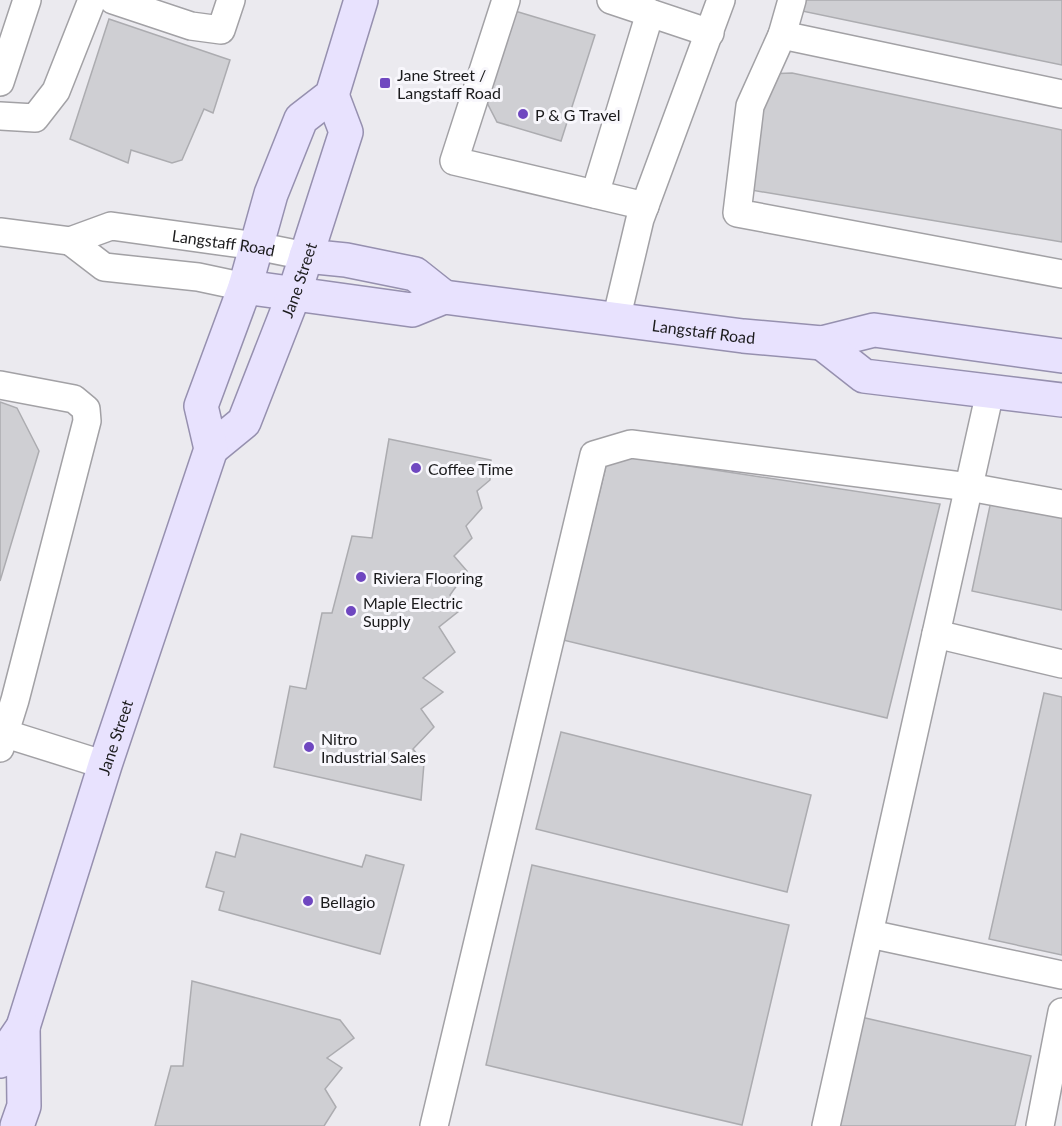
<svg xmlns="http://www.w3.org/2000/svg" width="1062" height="1126" viewBox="0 0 1062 1126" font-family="Lato,sans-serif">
<rect width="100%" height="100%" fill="#ebeaef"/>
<g fill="#cfcfd3" stroke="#acacb0" stroke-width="1.5">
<path d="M805 0H1062V65L802 11Z"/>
<path d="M515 11 595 35 561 141 497 122 481 91Z"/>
<path d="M109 19 230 60 213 113 204 109 182 160 172 163 131 150 128 163 70 139Z"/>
<path d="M792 73 1062 130V242L751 190 766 74Z"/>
<path d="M0 402 17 408 39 451 0 581Z"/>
<path d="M389 439 491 460 490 480 477 491 482 508 466 526 472 538 454 556 467 571 450 595 459 611 439 627 455 652 423 678 443 692 421 709 434 727 413 749 424 763 421 800 274 767 290 686 306 689 322 613H332L352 536 372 538Z"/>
<path d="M609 454 940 504 887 718 563 640Z"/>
<path d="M991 501 1062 517V610L972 591Z"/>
<path d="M1044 693 1062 697V955L989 939Z"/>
<path d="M561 732 811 795 787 892 536 829Z"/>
<path d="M241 834 362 867 366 855 404 865 380 954 219 910 224 892 206 887 216 852 235 857Z"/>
<path d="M532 865 789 925 742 1125 486 1065Z"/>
<path d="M192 981 340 1020 354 1038 327 1058 342 1068 325 1089 336 1107 324 1126H155L171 1066H183Z"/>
<path d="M861 1017 1031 1056 1015 1126H836Z"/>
</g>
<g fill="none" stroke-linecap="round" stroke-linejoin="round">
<g stroke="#a2a1a5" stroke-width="30">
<g id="minor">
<path d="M113 0 191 26 221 30 231 0"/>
<path d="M506 0 454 161 645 206"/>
<path d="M611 0 710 33"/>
<path d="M782 35 792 0"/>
<path d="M0 82 27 0"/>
<path d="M1062 94 782 35 750 106 737 213 1062 274"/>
<path d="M0 116 35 118 56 91 92 0"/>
<path d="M595 194 650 13"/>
<path id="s1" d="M0 232 70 241 111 226 256 246 306 256"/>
<path d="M70 241 104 267 198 277 245 287"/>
<path d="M616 320 640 219 721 0"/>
<path d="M0 385 74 399 86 409 87 421 15 700 0 748"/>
<path d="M936 634 1062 664"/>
<path d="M0 732 105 765"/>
<path d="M870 934 1062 975"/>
<path d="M434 1126 594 455 631 444 969 487 1062 504"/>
<path d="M826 1126 990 392"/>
<path d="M1040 1126 1062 1012"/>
</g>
</g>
<g stroke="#9690af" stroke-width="36">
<g id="major">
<path d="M306 256 346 260 415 274 444 297"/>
<path id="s2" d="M245 287 412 310 444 297 743 336 822 343 874 330 1062 356"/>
<path d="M822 343 864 376 1062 400"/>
<path id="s3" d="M211 449 244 422 294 294 346 132 332 95"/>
<path id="s4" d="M0 1061 23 1027 105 765 211 449 201 406 245 287 271 194 301 119 332 95 361 0"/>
<path d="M17 1126 24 1106 23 1027"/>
</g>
</g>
<use href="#minor" stroke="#fff" stroke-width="27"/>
<use href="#major" stroke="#e8e2fe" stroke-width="33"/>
</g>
<g fill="#6f47c0" stroke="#f8f7fc" stroke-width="2">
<rect x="379" y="77" width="12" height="12" rx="3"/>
<circle cx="523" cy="114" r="6"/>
<circle cx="416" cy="468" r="6"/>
<circle cx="361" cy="577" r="6"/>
<circle cx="351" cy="611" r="6"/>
<circle cx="309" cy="747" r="6"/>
<circle cx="308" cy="901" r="6"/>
</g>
<g text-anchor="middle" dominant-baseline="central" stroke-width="6" stroke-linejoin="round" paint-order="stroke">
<g font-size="16" fill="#1b1b1c" stroke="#f8f7fc" text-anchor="start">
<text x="397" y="74">Jane Street /<tspan x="397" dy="18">Langstaff Road</tspan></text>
<text x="535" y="114">P &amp; G Travel</text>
<text x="428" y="468">Coffee Time</text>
<text x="373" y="577">Riviera Flooring</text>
<text x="363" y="602">Maple Electric<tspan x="363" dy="18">Supply</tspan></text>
<text x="321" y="738">Nitro<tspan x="321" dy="18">Industrial Sales</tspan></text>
<text x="320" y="901">Bellagio</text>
</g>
<g font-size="16" fill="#1b1b1c" stroke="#f8f7fc">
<text stroke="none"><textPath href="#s1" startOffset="228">Langstaff Road</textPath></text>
<text stroke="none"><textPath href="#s3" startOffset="195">Jane Street</textPath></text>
<text stroke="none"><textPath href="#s2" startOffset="465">Langstaff Road</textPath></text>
<text stroke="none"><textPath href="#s4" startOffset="345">Jane Street</textPath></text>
</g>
</g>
</svg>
